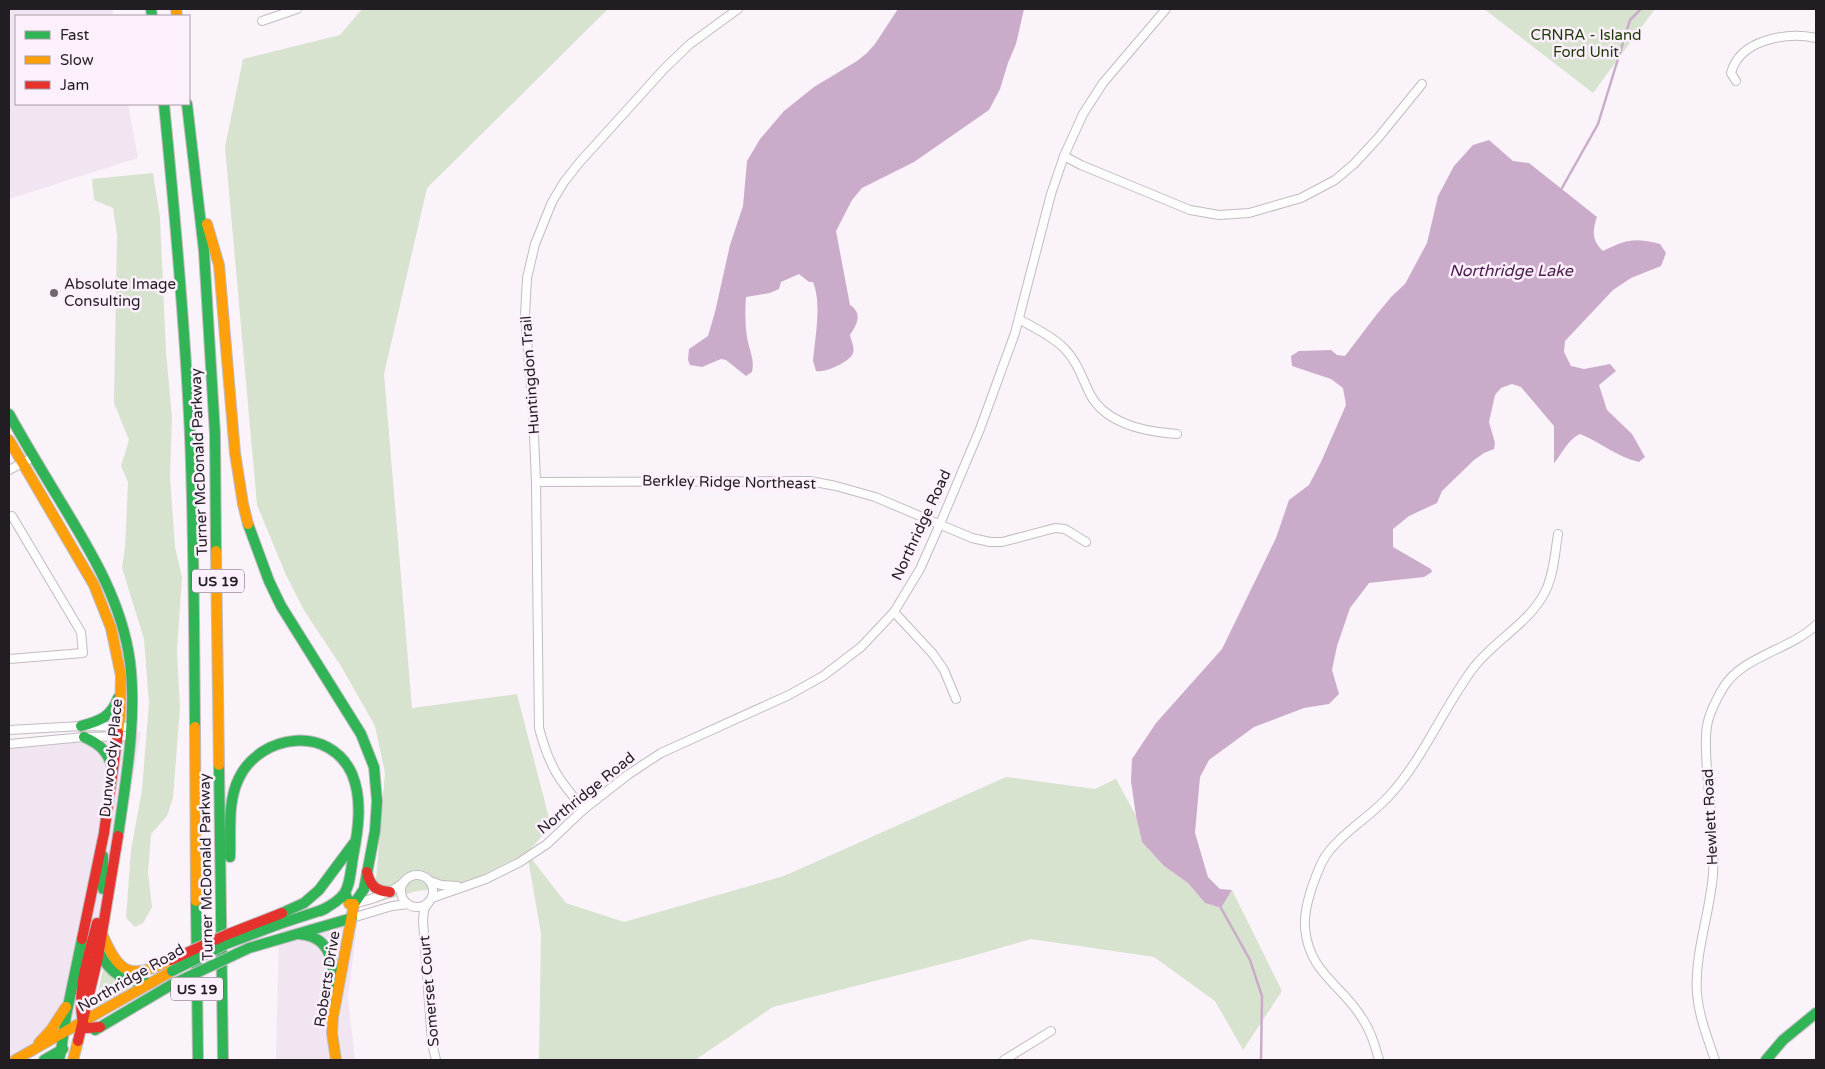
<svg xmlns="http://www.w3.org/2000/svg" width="1825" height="1069" viewBox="0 0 1825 1069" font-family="'Varela Round',sans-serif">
<rect width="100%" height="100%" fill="#faf3fa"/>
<g fill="#f2e5f2">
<path d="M9 9H112L113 16H16V104H128L138 158 9 199Z"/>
<path d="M132 730 141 732 90 1025 23 1060H9V742L88 732Z"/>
<path d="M360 912 356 933 348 997 355 1060H276L279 930Z"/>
</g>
<g fill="#d7e3ce">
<path d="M362 9H608L427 188 384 374 412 708 517 694 551 826 527 853 566 903 624 922 784 876 1006 777 1095 789 1116 779 1136 816 1142 842 1164 866 1188 883 1205 903 1221 908 1232 890 1282 991 1243 1050 1215 1001 1154 957 1031 939 969 957 773 1007 695 1060H539L541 934 527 853 468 882 447 888 417 891 374 903 385 773 375 726 341 666 305 612 286 575 257 505 225 147 243 59 340 35Z"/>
<path d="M1484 9H1655L1593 93Z"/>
<path d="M153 173 160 218 166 352 172 417 170 477 175 547 182 577 177 651 180 707 173 798 167 816 151 834 148 873 152 907 143 923 135 927 126 918 131 850 142 790 149 703 144 639 122 568 125 548 128 482 121 466 129 440 114 403 117 235 113 208 94 200 92 179Z"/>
<path d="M103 969 119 982 132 986 131 987 97 1008H95Z"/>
</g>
<g fill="#caacca">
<path d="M898 9H1024L1016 44 1008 63 1000 89 989 110 914 162 862 188 852 200 836 231 850 305C863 313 857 325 850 335 851 341 856 349 852 355 847 363 825 373 816 371L813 361C815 338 822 304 813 282H809L799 274 781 282 779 289 770 293 746 297C745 310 745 323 747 337 749 350 755 359 752 372L746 376 726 360 721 359 702 367 690 365 688 360 689 349 708 336 715 312 730 245 743 206 747 161 760 139 784 111 814 87 857 61 867 53 875 44Z"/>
<path d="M1489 140 1513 161 1529 163 1597 217C1592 231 1592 241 1603 251 1625 240 1634 237 1660 244L1666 253 1661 266 1631 278 1613 290 1565 341 1564 352 1571 366 1584 369 1610 364 1616 371 1599 385 1607 410 1632 434 1645 457 1639 462C1617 457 1600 442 1580 434 1567 440 1563 453 1554 463V426L1521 387 1512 384 1501 388 1495 395 1489 422 1495 443 1494 449 1484 453 1474 460 1442 491 1437 503 1409 516 1393 529V547L1431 569 1432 572 1424 577 1369 583 1350 608 1337 646 1332 670 1339 694 1329 704 1304 708 1254 727 1209 760 1200 777 1195 833 1208 877 1220 889 1232 890 1221 908 1205 903 1188 883 1164 866 1142 842 1136 816 1131 781 1132 759 1156 723 1222 649 1276 538 1289 500 1309 485 1321 462 1346 405 1343 388 1331 379 1292 366 1291 356 1299 351 1331 350 1337 355 1345 356 1377 314 1392 296 1405 284 1427 243 1438 196 1454 166 1473 145Z"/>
</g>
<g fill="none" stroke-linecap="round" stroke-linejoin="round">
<g stroke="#caacca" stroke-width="2.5">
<path d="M1562 188 1598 124 1630 20 1641 9"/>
<path d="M1221 908 1250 960 1262 996 1261 1060"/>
</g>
<g stroke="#c1bcc1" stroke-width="10">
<g id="street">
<path d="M262 21 297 9"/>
<path d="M1736 81 1731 73C1740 39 1787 32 1816 38"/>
<path d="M1064 156 1081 165 1190 210 1219 215 1249 213 1301 198 1335 180 1354 164 1378 138 1422 84"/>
<path d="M1019 319C1034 328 1051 335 1064 348 1077 361 1082 378 1090 394 1106 425 1147 432 1177 434"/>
<path d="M9 470 34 457"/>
<path d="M536 482 810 481 836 486 875 497 972 538 990 542H1002L1055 528 1065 529 1086 542"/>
<path d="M9 517 12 516 81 632 83 653 9 659"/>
<path d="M894 612 933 654 944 670 956 699"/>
<path d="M9 730 81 726 132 727"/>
<path d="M9 744 84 737 131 736"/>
<path d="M584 809C559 781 549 766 539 728L536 482 533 412 525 315 527 278 535 244 552 202 564 182 579 163 664 69 690 44 738 9"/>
<circle cx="417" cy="891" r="16"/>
<path d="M430 881 441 885 457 886"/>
<path d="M432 898 486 879 520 862 547 844 584 809 629 774 661 753 789 695 823 676 861 647 894 612 920 569 940 524 980 429 1015 333 1051 194 1064 156 1083 114 1103 83 1166 9"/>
<path d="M429 902 424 909 423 921 432 1043 436 1060"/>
<path d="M356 903C373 899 390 894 404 882"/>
<path d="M352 918 392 906 408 904"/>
<path d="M1004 1060 1051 1031"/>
<path d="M1379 1060C1375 1046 1371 1031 1362 1018 1341 984 1309 973 1305 928 1304 913 1308 900 1312 887 1317 874 1321 860 1330 850 1347 829 1371 816 1389 796 1424 758 1443 708 1474 667 1496 639 1531 622 1546 590 1554 573 1555 552 1558 534"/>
<path d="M1715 1060C1708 1039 1699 1017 1697 994 1694 954 1710 914 1713 874 1715 844 1711 813 1708 783 1707 764 1704 745 1707 726 1709 713 1716 700 1723 688 1742 656 1790 650 1816 625"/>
</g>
</g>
<g stroke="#c1bcc1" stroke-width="12">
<g id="fast">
<path d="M151 9 152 16"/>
<path d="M164 104C175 215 185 325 190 436 194 533 194 630 195 727"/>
<path d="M187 104 204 251 215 434 216 551"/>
<path d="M9 414C25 443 42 471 59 499 90 550 122 601 130 662 137 719 126 779 118 836"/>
<path d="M248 524 269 581 281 606 361 734 374 767 377 801 375 831 364 889 354 904 346 898V895"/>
<path d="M81 726C100 721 111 717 118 698"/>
<path d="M84 737C99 744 107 750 112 767"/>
<path d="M219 765 223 1060"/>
<path d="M103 856V889"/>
<path d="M230 857C231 831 227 802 239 778 261 733 330 725 352 774 363 800 358 831 353 857 348 888 351 896 320 911"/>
<path d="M196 901 198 1060"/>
<path d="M282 913 304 903 319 890 354 843"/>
<path d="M282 923 325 909"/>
<path d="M298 934C330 936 332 959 336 986"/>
<path d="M99 952C110 974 125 982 149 983"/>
<path d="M236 954 249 948 352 918"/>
<path d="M95 1030 171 985"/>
<path d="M61 1051 66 1016 82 939"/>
<path d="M44 1060 63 1049"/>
<path d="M59 1060 61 1051"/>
<path d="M1766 1060 1783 1040 1816 1013"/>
</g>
</g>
<g stroke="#c1bcc1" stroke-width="12">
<g id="slow">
<path d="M176 9 177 16"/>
<path d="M207 224 219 265 235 453 243 504 248 524"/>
<path d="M9 440 94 585 111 628 121 676 120 716 118 733"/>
<path d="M216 551 219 765"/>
<path d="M195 727 196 901"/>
<path d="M102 934C120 975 130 980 171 960"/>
<path d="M39 1043 51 1030 66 1007"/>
<path d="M15 1060 172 971"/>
<path d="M73 1060 78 1041"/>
<path d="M336 1060 332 1033 333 1017 354 904H349"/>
</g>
</g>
<g stroke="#c1bcc1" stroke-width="12">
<g id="jam">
<path d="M367 872C370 886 376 891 390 892"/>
<path d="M97 923C89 955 75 993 84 1026L87 1028 100 1027"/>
<path d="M82 939 104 833 118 733"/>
<path d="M78 1041 98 957 118 836"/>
</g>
</g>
<use href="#street" stroke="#fefdfe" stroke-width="8"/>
<use href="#fast" stroke="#30b455" stroke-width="10"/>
<use href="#slow" stroke="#ff9f0a" stroke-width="10"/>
<use href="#jam" stroke="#e5322d" stroke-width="10"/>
<g stroke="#c1bcc1" stroke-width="12" stroke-linecap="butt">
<g id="fast-bridge">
<path d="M172 971 226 944 282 923"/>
<path d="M171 985 236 954"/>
</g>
</g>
<g stroke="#c1bcc1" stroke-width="12" stroke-linecap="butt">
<path id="jam-bridge" d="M171 960 226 935 282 913"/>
</g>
<use href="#fast-bridge" stroke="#30b455" stroke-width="10"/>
<use href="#jam-bridge" stroke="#e5322d" stroke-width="10"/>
</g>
<circle fill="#6e686e" stroke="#fdf0fd" stroke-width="2" cx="54" cy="293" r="5"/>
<g text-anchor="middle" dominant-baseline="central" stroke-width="5" stroke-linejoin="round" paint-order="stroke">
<g fill="#fdf0fd" stroke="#645c64" stroke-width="1">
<rect x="192" y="569.5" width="52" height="23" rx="4"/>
<rect x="171" y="977.5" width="52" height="23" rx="4"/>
</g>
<g font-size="14" font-weight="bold" fill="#221d22">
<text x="218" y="581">US 19</text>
<text x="197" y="989">US 19</text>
</g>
<g font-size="15" fill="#1b3704" stroke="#fdf0fd">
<text x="1586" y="35">CRNRA - Island<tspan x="1586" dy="17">Ford Unit</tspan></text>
</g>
<g font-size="15" fill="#221d22" stroke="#fdf0fd" text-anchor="start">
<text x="64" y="284">Absolute Image<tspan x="64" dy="17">Consulting</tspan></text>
</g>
<g font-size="15" fill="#221d22" stroke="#fdf0fd">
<text transform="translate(530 375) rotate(-94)">Huntingdon Trail</text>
<text transform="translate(199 462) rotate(-92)">Turner McDonald Parkway</text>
<text transform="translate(729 482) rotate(1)">Berkley Ridge Northeast</text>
<text transform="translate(921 525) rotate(-65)">Northridge Road</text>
<text transform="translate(111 758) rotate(-84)">Dunwoody Place</text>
<text transform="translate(586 793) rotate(-39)">Northridge Road</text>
<text transform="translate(1710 817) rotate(-93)">Hewlett Road</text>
<text transform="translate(206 867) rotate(-91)">Turner McDonald Parkway</text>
<text transform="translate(131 978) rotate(-30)">Northridge Road</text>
<text transform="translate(327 979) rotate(-81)">Roberts Drive</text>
<text transform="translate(429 991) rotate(-95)">Somerset Court</text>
</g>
<g font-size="16" font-style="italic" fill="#4b1b4e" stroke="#fdf0fd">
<text x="1511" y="271">Northridge Lake</text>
</g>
</g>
<rect width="1825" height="1069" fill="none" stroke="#221d22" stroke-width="20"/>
<rect x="15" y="15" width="175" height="90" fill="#fdf0fd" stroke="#a59ca5"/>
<rect x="25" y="31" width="25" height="8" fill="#30b455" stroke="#a59ca5"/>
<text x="60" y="40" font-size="15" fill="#221d22">Fast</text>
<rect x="25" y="56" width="25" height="8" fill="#ff9f0a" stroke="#a59ca5"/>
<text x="60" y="65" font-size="15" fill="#221d22">Slow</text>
<rect x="25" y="81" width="25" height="8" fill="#e5322d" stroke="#a59ca5"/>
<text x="60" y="90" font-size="15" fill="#221d22">Jam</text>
</svg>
